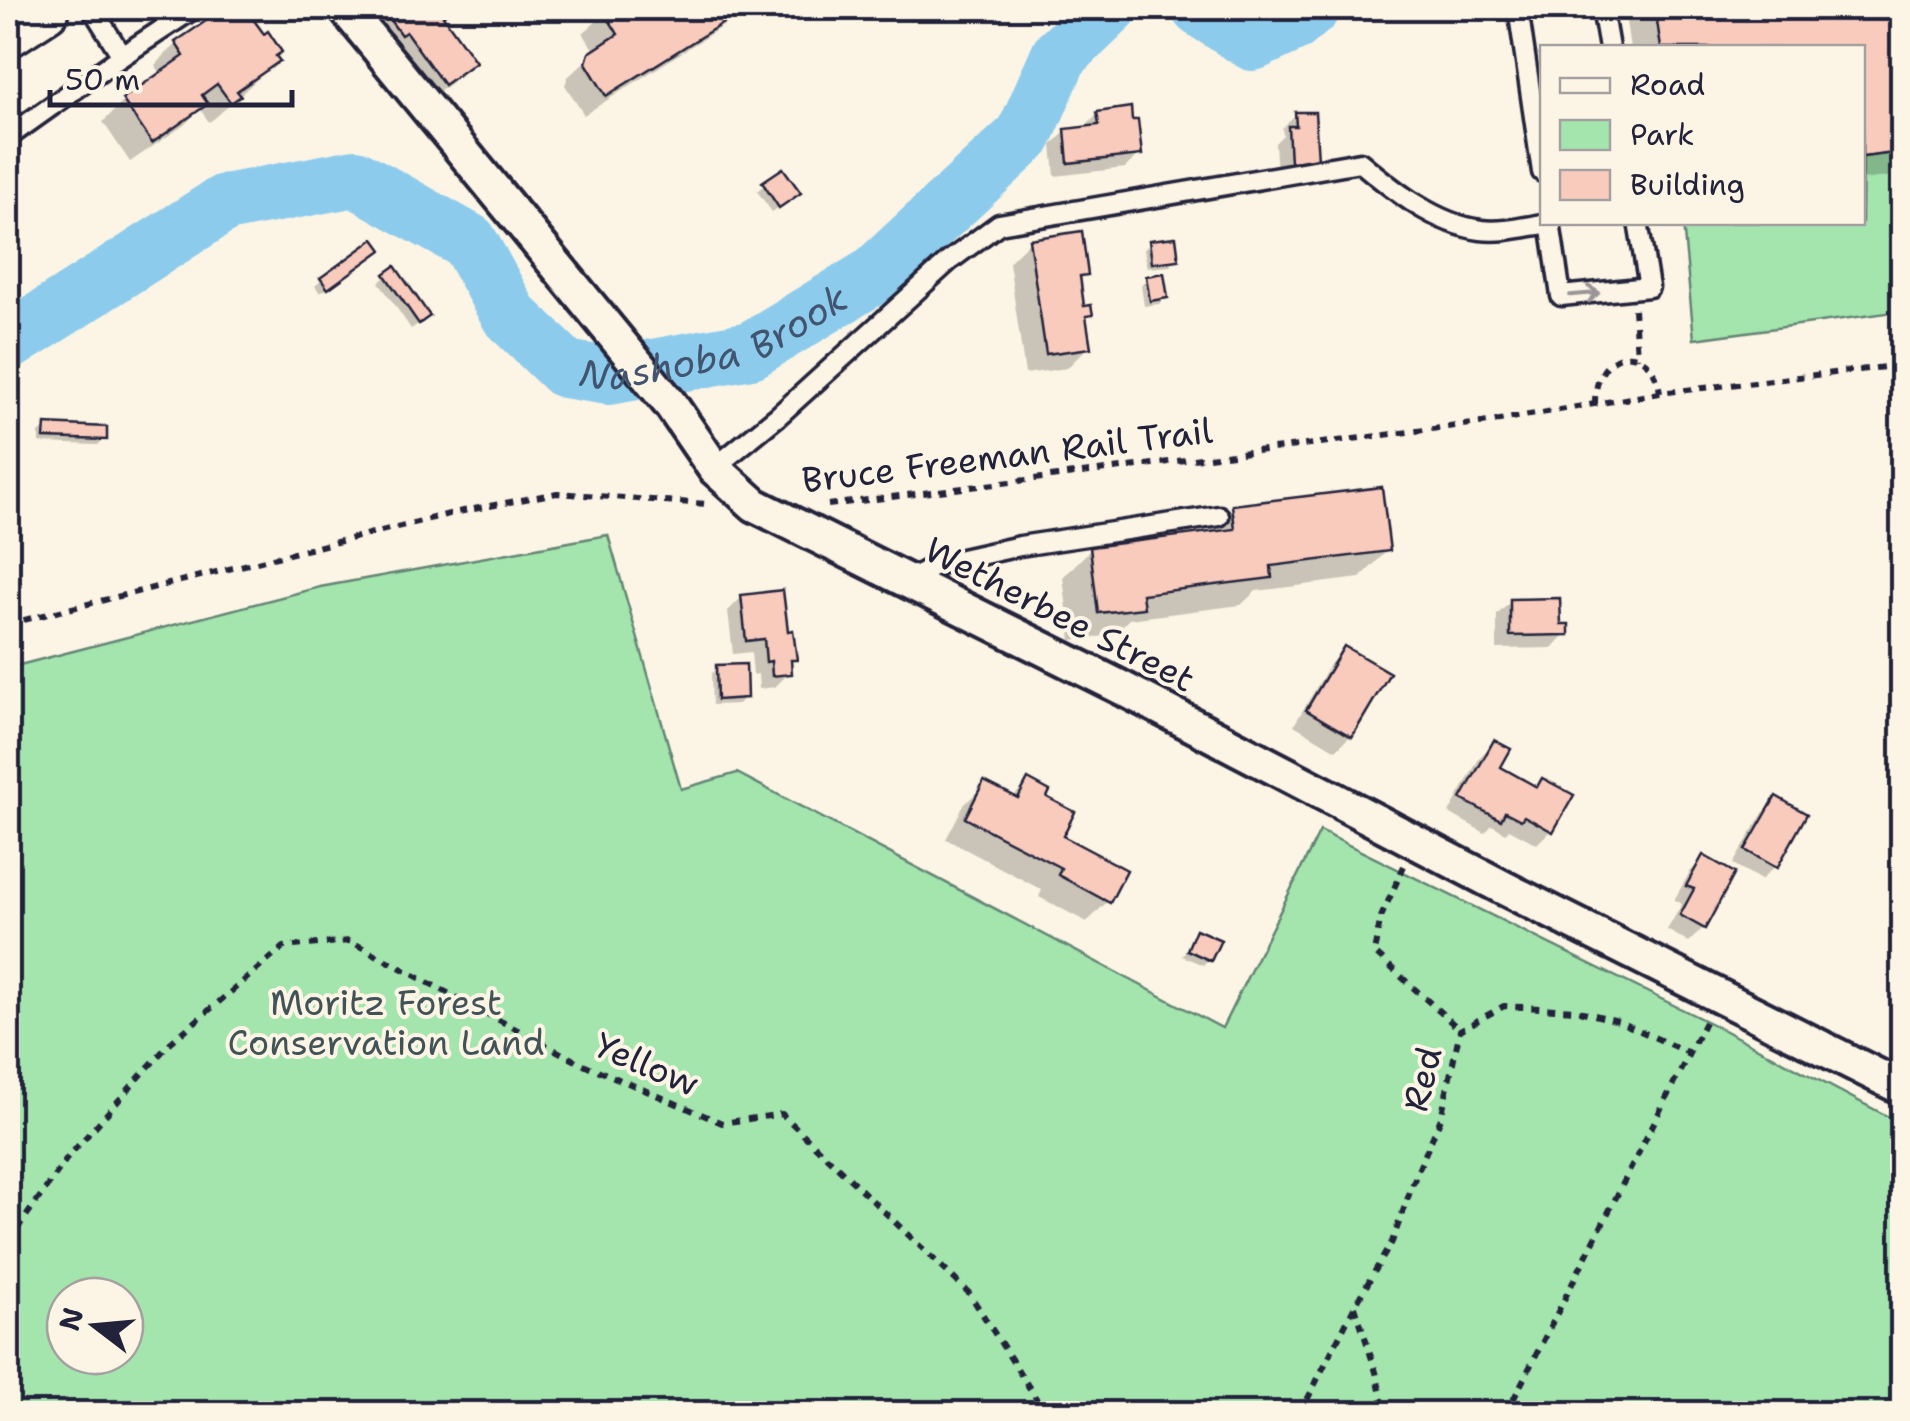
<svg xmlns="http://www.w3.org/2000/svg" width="1910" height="1421" viewBox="0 0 1910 1421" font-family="'Shantell Sans',sans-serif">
<rect width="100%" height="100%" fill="#fcf5e5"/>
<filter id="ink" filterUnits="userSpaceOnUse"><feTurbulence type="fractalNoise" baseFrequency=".01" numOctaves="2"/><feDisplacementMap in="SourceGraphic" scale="20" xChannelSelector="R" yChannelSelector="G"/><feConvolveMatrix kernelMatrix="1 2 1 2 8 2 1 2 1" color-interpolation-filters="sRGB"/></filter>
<g filter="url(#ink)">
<g fill="#a4e5ae" stroke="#638474" stroke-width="2.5" fill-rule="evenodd">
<path d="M1902 152V311L1694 339 1683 223 1862 222 1863 157Z"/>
<path d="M608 535 681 789 737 773 1222 1028 1320 831 1714 1025 1902 1124V1413H8V668L320 587ZM125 1296V1356H65V1296Z"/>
</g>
<g fill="#0003">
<path d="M229 8H242L277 61 216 117 209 122 200 109 184 125 130 162 103 122 124 101 162 75 155 65 176 44Z"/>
<path d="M345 8H449L441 18 473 62 451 83 422 104Z"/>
<path d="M612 8H751L584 115 565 85 568 77 595 52 583 33Z"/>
<path d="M1624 8H1902V175L1862 180V48H1630Z"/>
<path d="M1098 114 1139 154 1125 168 1055 176 1052 145 1066 131 1083 129Z"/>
<path d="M1296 114 1316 159 1302 173 1277 175 1275 143 1283 135 1282 128Z"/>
<path d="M782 171 791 199 772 212 757 191Z"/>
<path d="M1030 241 1086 274 1078 282 1082 309 1090 314 1084 320 1088 347 1067 368 1025 374 1009 262Z"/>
<path d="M1151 243 1176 259 1170 266 1147 268 1144 249Z"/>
<path d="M373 256 320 293 315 286 322 280Z"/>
<path d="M395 269 421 322 411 329 379 282Z"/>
<path d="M1147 279 1165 297 1159 304 1144 306 1141 285Z"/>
<path d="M46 427 104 439 98 445 39 443V433Z"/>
<path d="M1233 508 1388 550 1360 578 1256 591 1241 605 1129 619 1113 635 1071 640 1063 577 1091 549 1206 535Z"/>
<path d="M742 597 785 634 794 659 789 664V673L775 687 759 689 758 674 753 675 751 652 733 654 728 611Z"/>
<path d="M1511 601 1558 627 1566 634 1552 648 1497 649V615Z"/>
<path d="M1344 649 1350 736 1336 750 1294 725 1331 663Z"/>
<path d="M717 668 744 697 738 704 712 705 711 674Z"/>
<path d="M1494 743 1497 768 1535 789 1542 781 1551 830 1537 844 1509 829 1506 833 1492 825 1485 833 1449 813 1480 757Z"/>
<path d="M1028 782 1044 798 1059 838 1108 901 1087 922 1039 897 1042 890 946 839 964 805 985 784 1012 798Z"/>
<path d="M1777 799 1775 866 1761 880 1733 864 1763 813Z"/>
<path d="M1704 858 1703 928 1689 942 1667 930 1682 904 1674 900 1690 872Z"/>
<path d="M1196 932 1209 959 1203 965 1182 956Z"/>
</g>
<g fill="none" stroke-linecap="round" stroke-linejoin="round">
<g stroke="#8dcbed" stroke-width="58">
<path d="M1200 8 1253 42 1292 24 1311 8"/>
<path id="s1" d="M8 342 225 203 355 178 469 242 510 316 565 369 609 376 751 350 873 276 1024 136 1059 56 1109 8"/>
</g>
</g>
<g fill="#f9cbbd" stroke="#22223b" stroke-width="2.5">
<path d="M225 8H245L264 34 268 31 282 52 276 56 280 61 237 91 241 96 231 103 217 84 202 95 208 104 152 143 122 99 184 56 175 42Z"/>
<path d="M381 8H452L443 16 476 62 444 85 406 32 401 35Z"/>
<path d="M607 8H747L606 96 586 63 589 53 618 34 603 10Z"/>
<path d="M1655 8H1902V152L1862 157V48H1661Z"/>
<path d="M1131 107 1132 120H1138L1142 155 1068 163 1065 129 1099 125 1097 112Z"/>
<path d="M1295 112H1315L1318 160 1290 162 1288 126H1296Z"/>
<path d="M783 168 801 193 779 208 762 182Z"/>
<path d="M1082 231 1088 275 1080 276 1084 306 1091 305 1093 315 1086 316 1091 348 1046 354 1029 239Z"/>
<path d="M1176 237 1179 260 1152 263 1149 240Z"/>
<path d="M374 239 382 250 328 289 320 278Z"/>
<path d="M395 266 430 316 419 324 384 274Z"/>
<path d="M1164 273 1168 298 1150 301 1146 276Z"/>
<path d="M45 424 107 427V440L44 438Z"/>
<path d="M1382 487 1390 551 1271 566 1272 578 1142 594 1144 608 1098 613 1090 547 1235 529 1232 505Z"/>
<path d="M783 590 788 631 793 630 797 660H791L792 674 772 676 771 661 766 662 764 639 746 641 741 595Z"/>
<path d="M1560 598 1561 624H1569V635L1510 636V599Z"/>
<path d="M1344 646 1390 673 1352 737 1306 710Z"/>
<path d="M746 664 747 698 717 700 716 665Z"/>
<path d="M1494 740 1511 749 1501 767 1537 787 1542 778 1574 795 1553 832 1524 816 1521 820 1505 812 1501 820 1461 799Z"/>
<path d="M1028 779 1050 791 1047 797 1075 812 1063 836 1127 870 1110 903 1058 875 1061 868 965 818 984 781 1018 798Z"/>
<path d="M1776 796 1807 814 1777 868 1745 850Z"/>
<path d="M1703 855 1735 873 1705 929 1680 915 1694 889 1686 886Z"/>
<path d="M1196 929 1221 940 1211 961 1187 950Z"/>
</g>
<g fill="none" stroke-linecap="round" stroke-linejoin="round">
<g stroke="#22223b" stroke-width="25">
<g id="service">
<path d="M1518 8 1542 172"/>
<path d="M1602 8 1609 48"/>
<path d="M122 56 190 11"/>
<path d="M8 137 122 56 92 8"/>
<path d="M1550 222 1561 296 1649 287 1638 222"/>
<path d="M714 468 778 416 949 261 999 224 1360 162C1393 190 1435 224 1481 230 1503 233 1528 226 1550 223"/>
<path d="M907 581 935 565 1020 546 1219 516"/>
</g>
</g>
<g stroke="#22223b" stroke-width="40">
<path id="minor" d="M345 8 671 405 714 468 755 505 1122 688 1504 888 1902 1088"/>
</g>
<g stroke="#22223b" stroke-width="55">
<path id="secondary" d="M8 32 45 8"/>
</g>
<g stroke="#22223b" stroke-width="6" stroke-dasharray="8 8" stroke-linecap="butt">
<path d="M1634 309 1637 358"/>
<path d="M1595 404C1594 346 1653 338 1660 393"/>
<path d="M828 505 1488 422 1660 393 1902 365"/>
<path d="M8 624 453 513 557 493 706 504"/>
<path d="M1404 866 1381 917 1374 952 1460 1030"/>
<path d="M8 1242 68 1157 170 1043 284 947 350 941 576 1061 722 1123 782 1114 969 1293 1046 1414"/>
<path d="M1355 1306 1376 1372 1385 1414"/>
<path d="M1300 1414 1355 1305 1392 1242 1416 1175 1441 1118 1460 1030 1504 1006 1575 1010 1618 1021 1689 1053"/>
<path d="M1506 1414 1705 1022"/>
</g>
<use href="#service" stroke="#fcf5e5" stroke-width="18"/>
<use href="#minor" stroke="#fcf5e5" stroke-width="32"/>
<use href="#secondary" stroke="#fcf5e5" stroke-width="48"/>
</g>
<defs><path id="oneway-shaft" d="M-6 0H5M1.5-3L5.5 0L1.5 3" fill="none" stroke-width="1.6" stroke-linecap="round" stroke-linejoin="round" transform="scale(2.5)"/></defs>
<use stroke="#9a9698" href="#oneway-shaft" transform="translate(1585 294) rotate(-5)"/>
</g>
<g text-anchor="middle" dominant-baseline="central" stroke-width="8" stroke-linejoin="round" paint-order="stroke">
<g font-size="35" fill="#22223b" stroke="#fcf5e5">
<text transform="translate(1007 455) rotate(-7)">Bruce Freeman Rail Trail</text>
<text transform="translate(1060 614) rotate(27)">Wetherbee Street</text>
<text transform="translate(647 1064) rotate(23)">Yellow</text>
<text transform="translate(1422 1079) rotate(-76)">Red</text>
</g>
<g font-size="35" fill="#425358" stroke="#fcf5e5">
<text x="386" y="1002">Moritz Forest<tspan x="386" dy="40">Conservation Land</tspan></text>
</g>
<g font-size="38" font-style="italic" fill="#425570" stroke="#fcf5e5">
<text stroke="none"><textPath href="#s1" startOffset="838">Nashoba Brook</textPath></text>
</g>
</g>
<rect width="1910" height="1421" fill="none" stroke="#fcf5e5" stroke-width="40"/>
<rect x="20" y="20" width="1870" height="1381" fill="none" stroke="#22223b" stroke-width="4" filter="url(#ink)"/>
<rect x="1540" y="45" width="325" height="180" fill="#fcf5e5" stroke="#a5a1a1" stroke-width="2.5"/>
<rect x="1560" y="78" width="50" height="15" fill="#fcf5e5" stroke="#a5a1a1" stroke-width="2.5"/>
<text x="1630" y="95" font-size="30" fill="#22223b">Road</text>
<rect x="1560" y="120" width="50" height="30" fill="#a4e5ae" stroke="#a5a1a1" stroke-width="2.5"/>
<text x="1630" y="145" font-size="30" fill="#22223b">Park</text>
<rect x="1560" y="170" width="50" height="30" fill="#f9cbbd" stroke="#a5a1a1" stroke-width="2.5"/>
<text x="1630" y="195" font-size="30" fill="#22223b">Building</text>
<g transform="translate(95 1326) rotate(286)"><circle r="48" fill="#fcf5e5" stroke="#a5a1a1" stroke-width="2.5"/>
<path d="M0-8L18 38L0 25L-18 38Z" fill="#22223b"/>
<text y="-15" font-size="28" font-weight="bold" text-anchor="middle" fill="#22223b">N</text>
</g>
<path d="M50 90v15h242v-15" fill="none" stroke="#22223b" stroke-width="5"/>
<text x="65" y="90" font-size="30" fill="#22223b" stroke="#fcf5e5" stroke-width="8" paint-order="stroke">50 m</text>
</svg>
